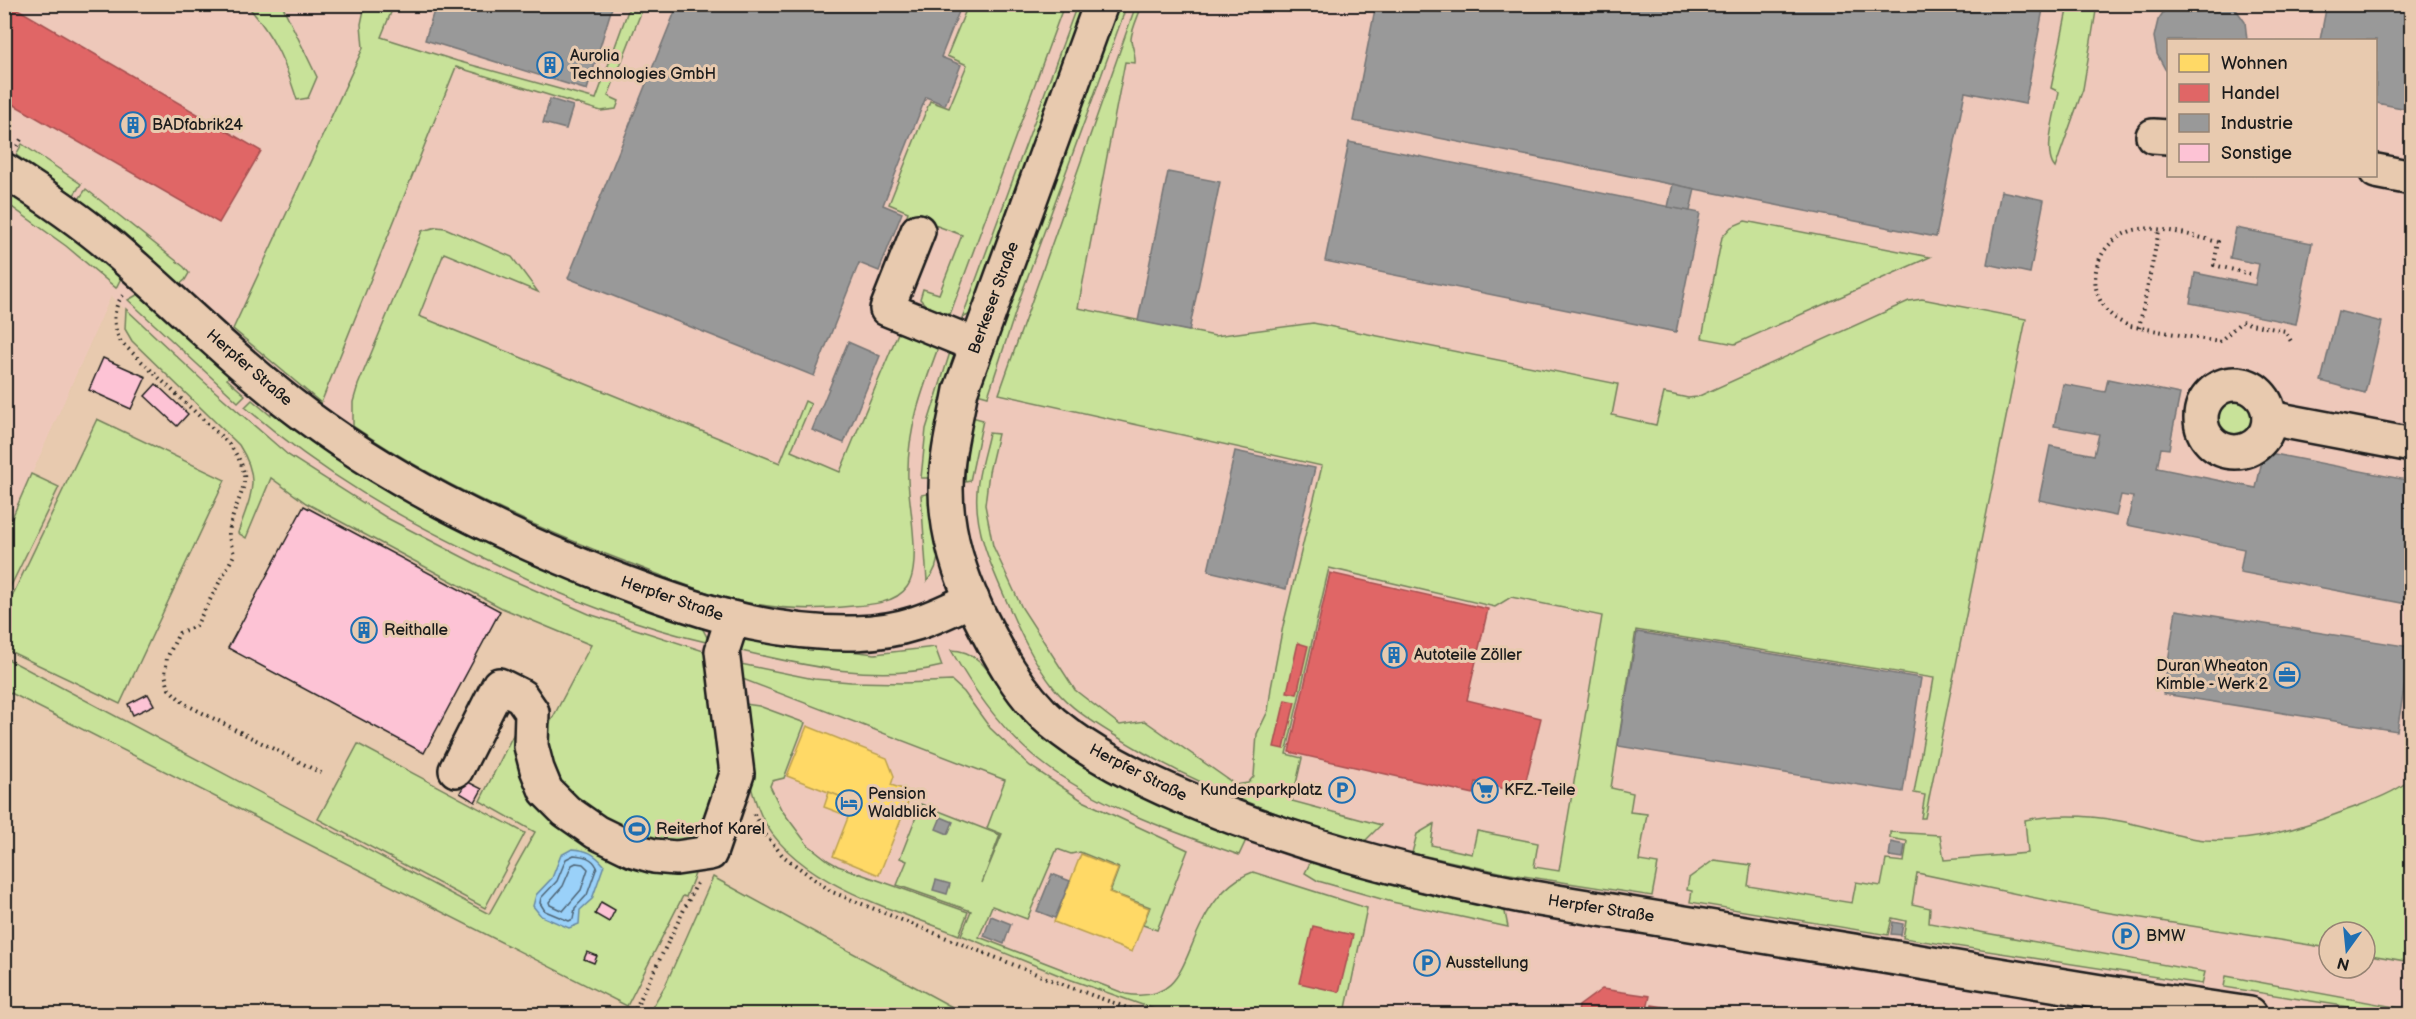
<svg xmlns="http://www.w3.org/2000/svg" width="2416" height="1019" viewBox="0 0 2416 1019" font-family="'Balsamiq Sans',sans-serif">
<rect width="100%" height="100%" fill="#e8caaf"/>
<filter id="ink" filterUnits="userSpaceOnUse"><feTurbulence type="fractalNoise" baseFrequency=".0167" numOctaves="2"/><feDisplacementMap in="SourceGraphic" scale="12" xChannelSelector="R" yChannelSelector="G"/><feConvolveMatrix kernelMatrix="1 2 1 2 8 2 1 2 1" color-interpolation-filters="sRGB"/></filter>
<g filter="url(#ink)">
<path fill="#eec8ba" fill-rule="evenodd" d="M5 5H2411V1014H1168L1066 978 832 884 800 863 773 834 761 815 712 654 589 614 478 565 387 518 288 455 202 380 111 296 5 534ZM2168 40H2376V176H2168ZM2329 932H2365V968H2329Z"/>
<g fill="#c8e299" stroke="#727f5a" stroke-width="1.5">
<path d="M247 5H282L317 77 308 98 297 100C284 59 275 38 247 5Z"/>
<path d="M365 5H394L381 37 457 61 596 99 630 5H644L608 96 619 101 616 109 601 111 456 67 321 403 233 329 363 48 361 24Z"/>
<path d="M968 5H1064L948 320 931 311 920 299 923 289 939 294 962 235 907 215 908 212 889 204 930 101 949 108 967 65 947 56Z"/>
<path d="M1077 5H1087L975 312 962 318Z"/>
<path d="M1116 5H1127L1021 295 988 396 977 393Z"/>
<path d="M1136 5H1142C1139 15 1132 28 1131 39 1131 46 1136 52 1135 63L1125 62 1078 308 1215 336 1313 323 1618 384 1612 415 1656 425 1664 393 1688 398 1697 397 1909 301 1922 299 2026 319 1925 818H1921L1925 795 1914 793 1934 678 1636 630 1611 788 1633 793 1630 812 1647 814 1639 861 1658 864 1652 896 1504 873 1412 853 1417 834 1434 824 1431 845 1472 854 1477 831 1538 843 1534 867 1559 871 1602 616 1511 597 1495 607 1329 568 1286 754 1302 758 1292 801 1381 825 1365 841C1278 818 1191 783 1114 735 1093 722 1070 708 1054 688 1033 661 1019 631 1006 600 991 566 974 529 977 491 978 472 985 452 989 433L998 434 989 472 985 505 993 546 1022 608 1075 690 1120 725 1145 721 1236 785 1248 783 1254 776 1257 734 1268 711 1271 688 1283 626 1322 466 999 394Z"/>
<path d="M2068 5H2097L2083 89 2055 168C2042 154 2056 110 2059 92L2051 88Z"/>
<path d="M22 144 81 184 74 195 16 155Z"/>
<path d="M5 184 124 272 116 288 66 246 5 202Z"/>
<path d="M86 189 184 267 189 273 185 280 180 284 123 232 79 199Z"/>
<path d="M1745 221 1930 257 1735 344 1702 338 1722 237 1731 227Z"/>
<path d="M437 227 445 228 512 257 538 292 444 253 419 316 780 463 805 401 811 404 791 451 840 472 901 326 941 340C924 385 906 431 908 480 909 506 922 567 907 587 896 603 870 605 853 606 811 611 768 609 727 598 694 590 661 575 629 563 533 527 438 484 353 426V402L358 385 419 238 422 231Z"/>
<path d="M144 291 233 370 227 379 245 395 238 402 128 300Z"/>
<path d="M126 309 202 380 288 455 387 518 478 565 589 614 713 654 727 771 710 835 686 897 683 896 627 1006 5 690 4 657 489 914 535 832 480 801 515 731 540 742 591 645 502 608 306 503 271 478 246 538 238 533C250 496 262 481 239 445L132 341 125 329Z"/>
<path d="M952 346 959 360 931 478H921L926 429Z"/>
<circle cx="2235" cy="418" r="24"/>
<path d="M252 400 270 415 276 408 699 622 710 643C635 626 561 596 492 562 399 518 323 474 245 407Z"/>
<path d="M972 417 983 420 970 481 965 482 966 453Z"/>
<path d="M97 419 225 480 120 704 5 649V611Z"/>
<path d="M31 474 59 487 5 598V534Z"/>
<path d="M932 493C935 520 948 560 927 581L921 495Z"/>
<path d="M750 634 790 644 875 654 935 647 942 666C875 683 802 665 737 650Z"/>
<path d="M951 650C981 650 992 678 1008 698 1018 711 1030 725 1042 735 1099 787 1178 810 1247 838L1239 855C1173 832 1095 805 1040 761 1004 733 974 691 951 650Z"/>
<path d="M736 663 814 679 851 682 904 683 952 681 964 692 990 728 1030 766 1083 801 1188 850 1157 930 1143 925 1150 907 1110 892 1119 868 1080 852 1071 854 1057 849 1027 919 992 906 979 937 1126 994C1181 1003 1182 961 1202 923 1213 901 1230 880 1253 872L1367 908 1345 1013 1348 1014H1168L1066 978 961 935 971 911 897 885 907 861 900 858 921 804 1000 835 982 883 1002 834 987 828 1005 780 740 678Z"/>
<path d="M738 703 759 706 805 723 784 778 772 781 770 786 781 809 807 844 829 861 838 866 968 912 959 935C894 909 793 883 761 815 745 780 743 741 738 703Z"/>
<path d="M358 744 525 833 485 908 318 819Z"/>
<path d="M2411 779V962L2365 954V932H2329V948L2098 911 1917 873 1912 904 1930 908 1929 923 2205 972 2202 984 1903 938 1906 921 1892 918 1888 935 1690 902 1692 891 1687 890 1689 878 1714 860 1751 865 1748 886 1852 903 1856 882 1881 886 1886 860 1904 862 1907 841 1890 838V832L1940 835 1944 860 2028 853 2025 820C2057 814 2088 815 2120 821 2148 826 2176 837 2205 840 2253 843 2297 829 2342 812 2365 803 2392 795 2411 779Z"/>
<path d="M1312 859 1504 907 1508 927 1392 902 1318 881 1305 873Z"/>
<path d="M713 877 965 1014H648L665 986Z"/>
<path d="M2226 976 2411 1010V1014H2393L2224 987Z"/>
</g>
<path fill="#9ad1f9" stroke="#6889a1" stroke-width="1.5" d="M572 849C587 850 594 853 604 865L592 899 580 910 579 924 569 928 541 916 533 906 536 895 552 878 561 855Z"/>
<g fill="#ffd966" stroke="#bba050" stroke-width="1.5">
<path d="M807 726 887 758 894 776 891 785 912 792 879 875 833 856 854 802 787 776Z"/>
<path d="M829 792 854 802 848 816 824 807Z"/>
<path d="M1081 854 1118 869 1109 892 1149 908 1132 952 1054 922Z"/>
</g>
<g fill="#e06666" stroke="#a55050" stroke-width="1.5">
<path d="M4 4H9L261 151 219 223 4 99Z"/>
<path d="M1330 573 1488 609 1467 700 1541 718 1523 793 1476 782 1474 794 1289 752Z"/>
<path d="M1298 643 1308 646 1297 694 1287 692Z"/>
<path d="M1285 700 1295 702 1284 749 1274 747Z"/>
<path d="M1313 926 1353 935 1339 992 1299 983Z"/>
<path d="M1602 989 1650 996 1646 1014H1578L1579 1006Z"/>
<path d="M1652 1005 1671 1008 1670 1014H1651Z"/>
</g>
<g fill="#999" stroke="#747474" stroke-width="1.5">
<path d="M436 4H613L587 90 425 40Z"/>
<path d="M678 4H962L941 57 961 65 945 105 926 97 883 205 902 213 879 271 859 263 814 376 568 278Z"/>
<path d="M1376 4H2044L2025 104 1965 92 1936 237 1353 121Z"/>
<path d="M2232 4 2245 22 2247 40H2168V72L2165 69 2157 54 2154 37 2158 20 2168 5Z"/>
<path d="M2327 4H2412V110L2376 103V40H2320Z"/>
<path d="M550 99 573 106 566 129 543 123Z"/>
<path d="M1349 142 1700 213 1676 332 1325 261Z"/>
<path d="M1168 172 1220 182 1189 331 1138 321Z"/>
<path d="M1673 184 1695 189 1690 211 1668 207Z"/>
<path d="M2001 191 2044 200 2030 273 1987 264Z"/>
<path d="M2236 228 2312 243 2296 324 2190 303 2195 273 2255 285 2259 264 2230 258Z"/>
<path d="M2338 311 2382 322 2365 393 2321 381Z"/>
<path d="M848 342 880 356 844 443 812 430Z"/>
<path d="M2108 379 2180 394 2169 449 2161 448 2157 468 2256 488 2264 452 2412 481V605L2240 572 2244 549 2127 525 2133 497 2121 495 2116 516 2039 500 2050 446 2094 455 2099 434 2054 426 2063 384 2105 392Z"/>
<path d="M1235 451 1315 468 1286 589 1208 571Z"/>
<path d="M2176 610 2411 647 2397 731 2163 694Z"/>
<path d="M1637 632 1921 678 1903 792 1618 746Z"/>
<path d="M941 817 953 822 948 834 936 829Z"/>
<path d="M1891 842 1905 845 1903 858 1889 856Z"/>
<path d="M1052 874 1070 881 1055 918 1037 911Z"/>
<path d="M936 880 950 884 947 894 933 890Z"/>
<path d="M991 916 1011 924 1004 944 984 936Z"/>
<path d="M1893 922 1903 924 1901 935 1891 934Z"/>
</g>
<g fill="none" stroke-linecap="round" stroke-linejoin="round">
<g stroke="#4e6474" stroke-width="1.5">
<path d="M574 855C584 856 592 857 597 867L587 895 575 908 573 919 569 921 545 911 540 903 541 898 557 881 566 859Z"/>
<path d="M576 863 583 864 588 869 581 890 563 911 550 905 549 902 563 886 572 865Z"/>
</g>
</g>
<g fill="#fdc3d5" stroke="#1c1c1c" stroke-width="1.5">
<path d="M103 358 146 377 131 409 89 390Z"/>
<path d="M156 384 188 414 177 426 145 396Z"/>
<path d="M304 506 500 611 424 753 228 648Z"/>
<path d="M148 694 154 705 133 715 128 704Z"/>
<path d="M466 781 482 789 475 802 460 793Z"/>
<path d="M601 902 615 910 609 922 595 914Z"/>
<path d="M587 952 597 956 594 963 584 959Z"/>
</g>
<g fill="none" stroke-linecap="round" stroke-linejoin="round">
<g stroke="#1c1c1c" stroke-width="38">
<g id="minor">
<path d="M2153 136 2168 137"/>
<path d="M4 170C42 194 79 219 113 248 173 299 227 355 289 403 385 478 495 532 607 576 689 608 766 635 855 633 902 632 932 619 972 599"/>
<path d="M2376 171 2412 178"/>
<path d="M918 231 887 309 976 345"/>
<circle cx="2235" cy="418" r="34"/>
<path d="M2269 418 2412 445"/>
<path d="M456 770 499 685 521 696 532 712 531 746 537 769 546 791 566 811 596 832 633 850 654 856 676 858 710 853 737 774 722 651 732 620"/>
</g>
</g>
<g stroke="#1c1c1c" stroke-width="38">
<path id="major" d="M1101 4 961 390C955 422 946 456 946 489 946 531 959 573 977 611 997 651 1019 694 1053 723 1092 755 1137 777 1183 797 1293 844 1409 874 1527 897L2101 992 2250 1014"/>
</g>
<g stroke="#1c1c1c" stroke-width="4" stroke-dasharray="1.5 4.5" stroke-linecap="butt">
<path d="M17 146 23 136"/>
<path d="M2250 274 2214 265 2218 242C2197 237 2151 223 2131 231 2084 248 2083 309 2130 326L2219 342 2241 322 2285 331 2292 343"/>
<path d="M123 295C112 309 112 326 121 342L228 443C260 483 236 491 229 532 228 539 233 548 234 555L196 626 179 633 167 658 165 674 169 689 185 704 323 774"/>
<path d="M2139 328 2159 231"/>
<path d="M754 814 764 833 783 856 832 892 1064 985 1144 1014"/>
<path d="M633 1014 697 883"/>
</g>
<use href="#minor" stroke="#e8caaf" stroke-width="33"/>
<use href="#major" stroke="#e8caaf" stroke-width="33"/>
</g>
</g>
<defs>
<g id="building-ring" transform="scale(1.35)"><circle r="9.5" fill="#e8caaf" stroke="#1f6fb2" stroke-width="1.5"/><path d="M-4-6H4V6H1V3H-1V6H-4ZM-2.5-4.3h1.7v1.8h-1.7ZM.8-4.3h1.7v1.8H.8ZM-2.5-1h1.7V.8h-1.7ZM.8-1h1.7V.8H.8Z" fill="#1f6fb2"/></g>
<g id="office-ring" transform="scale(1.35)"><circle r="9.5" fill="#e8caaf" stroke="#1f6fb2" stroke-width="1.5"/><path d="M-6-3h4V-5.5h4V-3h4V5H-6ZM-1-4.5V-3h2v-1.5ZM-6 0V1H6V0Z" fill="#1f6fb2"/></g>
<g id="parking-ring" transform="scale(1.35)"><circle r="9.5" fill="#e8caaf" stroke="#1f6fb2" stroke-width="1.5"/><path d="M-3.5-5.5H1a3.5 3.5 0 0 1 0 7H-1V5.5H-3.5ZM-1-3.4V-.6H.8a1.4 1.4 0 0 0 0-2.8Z" fill="#1f6fb2"/></g>
<g id="supermarket-ring" transform="scale(1.35)"><circle r="9.5" fill="#e8caaf" stroke="#1f6fb2" stroke-width="1.5"/><path d="M-6-5.5h2.5l.6 2H6L4.5 2H-2.5L-4.4-4H-6ZM-1.5 3.2a1.3 1.3 0 1 0 .1 0ZM3 3.2a1.3 1.3 0 1 0 .1 0Z" fill="#1f6fb2"/></g>
<g id="hotel-ring" transform="scale(1.35)"><circle r="9.5" fill="#e8caaf" stroke="#1f6fb2" stroke-width="1.5"/><path d="M-6-4.5h1.5V1H6V5H4.5V3h-9V5H-6ZM-4 0a1.8 1.8 0 1 1 3.6 0ZM.5 0V-2.5h3Q6-2.5 6 0Z" fill="#1f6fb2"/></g>
<g id="stadium-ring" transform="scale(1.35)"><circle r="9.5" fill="#e8caaf" stroke="#1f6fb2" stroke-width="1.5"/><path d="M0-5a6.5 5 0 1 0 0 10a6.5 5 0 1 0 0-10ZM-3.5-1.8h7v3.6h-7Z" fill="#1f6fb2"/></g>
</defs>
<g fill-rule="evenodd">
<use href="#building-ring" x="550" y="65"/>
<use href="#building-ring" x="133" y="125"/>
<use href="#building-ring" x="364" y="630"/>
<use href="#building-ring" x="1394" y="655"/>
<use href="#office-ring" x="2287" y="675"/>
<use href="#parking-ring" x="1342" y="790"/>
<use href="#supermarket-ring" x="1485" y="790"/>
<use href="#hotel-ring" x="849" y="803"/>
<use href="#stadium-ring" x="637" y="829"/>
<use href="#parking-ring" x="2126" y="936"/>
<use href="#parking-ring" x="1427" y="963"/>
</g>
<g text-anchor="middle" dominant-baseline="central" stroke-width="6" stroke-linejoin="round" paint-order="stroke">
<g font-size="16" fill="#1c1c1c" stroke="#e8caaf" text-anchor="start">
<text x="570" y="56">Aurolia<tspan x="570" dy="18">Technologies GmbH</tspan></text>
<text x="152" y="125">BADfabrik24</text>
<text x="384" y="630">Reithalle</text>
<text x="1414" y="655">Autoteile Zöller</text>
<text x="2268" y="666" text-anchor="end">Duran Wheaton<tspan x="2268" dy="18">Kimble - Werk 2</tspan></text>
<text x="1322" y="790" text-anchor="end">Kundenparkplatz</text>
<text x="1504" y="790">KFZ.-Teile</text>
<text x="868" y="794">Pension<tspan x="868" dy="18">Waldblick</tspan></text>
<text x="656" y="829">Reiterhof Karel</text>
<text x="2146" y="936">BMW</text>
<text x="1446" y="963">Ausstellung</text>
</g>
<g font-size="16" fill="#1c1c1c" stroke="#e8caaf">
<text transform="translate(994 298) rotate(-70)">Berkeser Straße</text>
<text transform="translate(249 368) rotate(41)">Herpfer Straße</text>
<text transform="translate(672 599) rotate(19)">Herpfer Straße</text>
<text transform="translate(1138 773) rotate(27)">Herpfer Straße</text>
<text transform="translate(1601 909) rotate(9)">Herpfer Straße</text>
</g>
</g>
<rect width="2416" height="1019" fill="none" stroke="#e8caaf" stroke-width="24"/>
<rect x="12" y="12" width="2392" height="995" fill="none" stroke="#1c1c1c" stroke-width="2" filter="url(#ink)"/>
<rect x="2167" y="39" width="210" height="138" fill="#e8caaf" stroke="#968474" stroke-width="1.5"/>
<rect x="2179" y="54" width="30" height="18" fill="#ffd966" stroke="#968474" stroke-width="1.5"/>
<text x="2221" y="69" font-size="18" fill="#1c1c1c">Wohnen</text>
<rect x="2179" y="84" width="30" height="18" fill="#e06666" stroke="#968474" stroke-width="1.5"/>
<text x="2221" y="99" font-size="18" fill="#1c1c1c">Handel</text>
<rect x="2179" y="114" width="30" height="18" fill="#999999" stroke="#968474" stroke-width="1.5"/>
<text x="2221" y="129" font-size="18" fill="#1c1c1c">Industrie</text>
<rect x="2179" y="144" width="30" height="18" fill="#fdc3d5" stroke="#968474" stroke-width="1.5"/>
<text x="2221" y="159" font-size="18" fill="#1c1c1c">Sonstige</text>
<g transform="translate(2347 950) rotate(195)"><circle r="28" fill="#e8caaf" stroke="#968474" stroke-width="1.5"/>
<path d="M0-4.5L10 22L0 15L-10 22Z" fill="#1f6fb2"/>
<text y="-9" font-size="16" font-weight="bold" text-anchor="middle" fill="#1c1c1c">N</text>
</g>
</svg>
